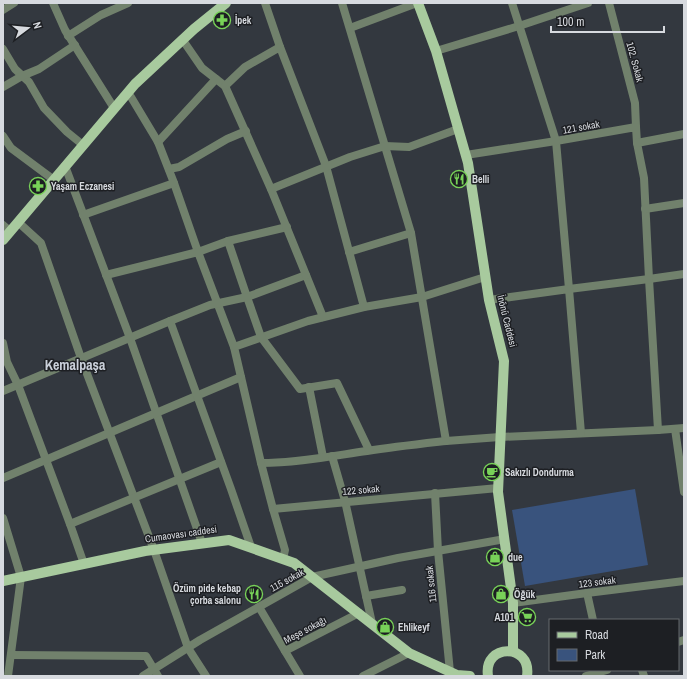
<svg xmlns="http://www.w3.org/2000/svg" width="687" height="679" viewBox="0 0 687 679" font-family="'Archivo Narrow',sans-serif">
<rect width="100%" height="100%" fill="#33383f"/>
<path fill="#39537d" d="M635 489 648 565 525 586 512 510Z"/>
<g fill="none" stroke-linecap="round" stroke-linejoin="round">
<g stroke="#71816c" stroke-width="8">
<path d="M53 3 65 30 114 108"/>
<path d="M265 3 280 47"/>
<path d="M342 3 411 233 446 441 500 437 658 430 649 279 684 274"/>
<path d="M609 3 635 103 636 127"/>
<path d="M3 10 14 3"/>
<path d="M350 28 417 3"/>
<path d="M68 36 101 15 128 3"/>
<path d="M182 39 202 68 225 86 271 189"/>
<path d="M3 49 15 69 29 82 44 108 67 132 83 145"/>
<path d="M436 51 519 26 588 3"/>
<path d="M225 86 245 67 280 47 326 166 364 307"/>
<path d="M3 87 22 76 39 69 75 45"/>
<path d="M636 127 637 143 644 178 649 279 569 289 556 141Z"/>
<path d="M3 136 11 148 54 180"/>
<path d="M158 142 216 79"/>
<path d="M637 143 684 134"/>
<path d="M466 155 556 141 512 3"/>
<path d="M65 166 130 338 202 543"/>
<path d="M169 169 179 167 227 139 246 131"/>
<path d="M174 183 198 252 228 241 247 297 306 275 323 317"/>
<path d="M645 209 684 203"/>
<path d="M83 215 174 183 158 142 128 92"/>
<path d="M18 222 41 243 81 358 154 550 188 648 206 676"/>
<path d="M3 225 10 231"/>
<path d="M228 241 287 227"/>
<path d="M349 252 411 233"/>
<path d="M106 275 198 252 234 347"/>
<path d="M306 275 271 189 350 157 385 146 409 147 458 129"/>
<path d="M489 300 569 289 581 433"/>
<path d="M3 343 7 362 18 385 70 524"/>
<path d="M309 387 323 457"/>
<path d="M3 391 170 321"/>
<path d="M675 429 684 492"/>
<path d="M658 430 684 428"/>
<path d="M446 441C420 444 393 447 367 451 332 456 296 463 261 463L234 347 308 321 364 307 422 297 485 277"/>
<path d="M332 456 345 501 372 623"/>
<path d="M261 463 273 509 498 488"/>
<path d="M3 478 241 377"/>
<path d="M435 493 438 551 450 672"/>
<path d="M273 509 285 550 283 559"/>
<path d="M3 518 21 577 8 676"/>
<path d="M251 547 231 489 170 321 210 305 247 297 261 337 300 389 337 383 369 450"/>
<path d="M84 564 70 524 221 462"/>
<path d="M587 593 593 620"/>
<path d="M366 596 402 590"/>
<path d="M513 603 587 593 684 581"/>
<path d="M259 607 285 651"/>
<path d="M678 642 684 640"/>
<path d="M11 655 146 656 158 676"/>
<path d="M642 670 644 676"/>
<path d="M143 676 200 640 312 577 398 558 505 539"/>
<path d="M300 676 285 651 359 613"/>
<path d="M363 676 409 653"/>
<path d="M586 676 607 670"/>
</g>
<g stroke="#a8ca9e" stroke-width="10">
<path d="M418 3 436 51 468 163 489 300 504 361 498 492 513 603V651"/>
<path d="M3 240 135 84 194 29 226 3"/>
<path d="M3 581 145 551 229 540 294 563 409 653 457 675 470 676"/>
<path d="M488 676C483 643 532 643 527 676"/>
</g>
</g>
<defs>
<g id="pharmacy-ring" transform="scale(0.9)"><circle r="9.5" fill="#1d1f23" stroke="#78d258" stroke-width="1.5"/><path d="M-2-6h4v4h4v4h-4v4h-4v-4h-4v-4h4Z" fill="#78d258"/></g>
<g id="restaurant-ring" transform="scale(0.9)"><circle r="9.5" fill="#1d1f23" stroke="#78d258" stroke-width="1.5"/><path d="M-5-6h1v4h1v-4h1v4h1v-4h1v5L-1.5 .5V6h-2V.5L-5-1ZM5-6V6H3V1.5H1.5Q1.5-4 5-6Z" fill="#78d258"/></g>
<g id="cafe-ring" transform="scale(0.9)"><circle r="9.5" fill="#1d1f23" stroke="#78d258" stroke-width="1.5"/><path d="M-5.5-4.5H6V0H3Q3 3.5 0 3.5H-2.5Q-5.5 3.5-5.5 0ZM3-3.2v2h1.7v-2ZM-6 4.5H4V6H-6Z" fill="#78d258"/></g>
<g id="shop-ring" transform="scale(0.9)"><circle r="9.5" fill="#1d1f23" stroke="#78d258" stroke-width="1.5"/><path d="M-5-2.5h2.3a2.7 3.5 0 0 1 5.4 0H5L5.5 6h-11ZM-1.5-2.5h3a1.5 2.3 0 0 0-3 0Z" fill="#78d258"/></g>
<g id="supermarket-ring" transform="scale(0.9)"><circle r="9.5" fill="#1d1f23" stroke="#78d258" stroke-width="1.5"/><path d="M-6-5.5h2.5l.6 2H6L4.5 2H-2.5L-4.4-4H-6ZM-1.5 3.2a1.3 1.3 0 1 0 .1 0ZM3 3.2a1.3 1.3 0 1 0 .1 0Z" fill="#78d258"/></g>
</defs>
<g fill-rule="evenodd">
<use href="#pharmacy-ring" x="222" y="20"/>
<use href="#restaurant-ring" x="459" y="179"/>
<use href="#pharmacy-ring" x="38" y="186"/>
<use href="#cafe-ring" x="492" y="472"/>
<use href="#shop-ring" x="495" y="557"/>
<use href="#restaurant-ring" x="254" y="594"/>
<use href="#shop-ring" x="501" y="594"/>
<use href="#supermarket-ring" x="527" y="617"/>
<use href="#shop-ring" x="385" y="627"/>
</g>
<g text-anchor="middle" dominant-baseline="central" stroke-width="3" stroke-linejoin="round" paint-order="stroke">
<g font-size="10" font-weight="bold" fill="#d7dadf" stroke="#1d1f23" text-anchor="start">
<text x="235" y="20">İpek</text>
<text x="472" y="179">Belli</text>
<text x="51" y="186">Yaşam Eczanesi</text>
<text x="505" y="472">Sakızlı Dondurma</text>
<text x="508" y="557">due</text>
<text x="241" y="588" text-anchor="end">Özüm pide kebap<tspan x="241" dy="12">çorba salonu</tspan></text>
<text x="514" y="594">Öğük</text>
<text x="514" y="617" text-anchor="end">A101</text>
<text x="398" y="627">Ehlikeyf</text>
</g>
<g font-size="10" fill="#d7dadf" stroke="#1d1f23">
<text transform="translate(635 62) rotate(75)">102. Sokak</text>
<text transform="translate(581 127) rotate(-10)">121 sokak</text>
<text transform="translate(507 321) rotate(76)">İnönü Caddesi</text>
<text transform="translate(361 490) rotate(-5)">122 sokak</text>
<text transform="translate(181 534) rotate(-8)">Cumaovası caddesi</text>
<text transform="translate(287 580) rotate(-29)">115 sokak</text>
<text transform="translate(597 582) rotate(-7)">123 sokak</text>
<text transform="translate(431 584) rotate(-96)">116 sokak</text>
<text transform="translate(305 630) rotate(-28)">Meşe sokağı</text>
</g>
<g font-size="14" font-weight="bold" fill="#cad0da" stroke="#1d1f23">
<text x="75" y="365">Kemalpaşa</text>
</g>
</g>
<rect width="687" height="679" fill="none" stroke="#d7dadf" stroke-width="8"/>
<rect x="549" y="619" width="130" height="52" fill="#1d1f23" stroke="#676a6e"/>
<rect x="557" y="632" width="20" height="6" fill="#a8ca9e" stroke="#676a6e"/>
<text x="585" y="639" font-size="12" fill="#d7dadf">Road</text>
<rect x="557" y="649" width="20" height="12" fill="#39537d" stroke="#676a6e"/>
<text x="585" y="659" font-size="12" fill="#d7dadf">Park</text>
<g transform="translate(28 28) rotate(74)" stroke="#1d1f23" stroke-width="3" paint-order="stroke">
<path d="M0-3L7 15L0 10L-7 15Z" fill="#d7dadf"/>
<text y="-6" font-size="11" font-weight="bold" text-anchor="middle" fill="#d7dadf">N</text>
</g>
<path d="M551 26v6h113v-6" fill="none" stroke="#d7dadf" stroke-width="2"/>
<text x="557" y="26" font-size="12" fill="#d7dadf" stroke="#1d1f23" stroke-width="3" paint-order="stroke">100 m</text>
</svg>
